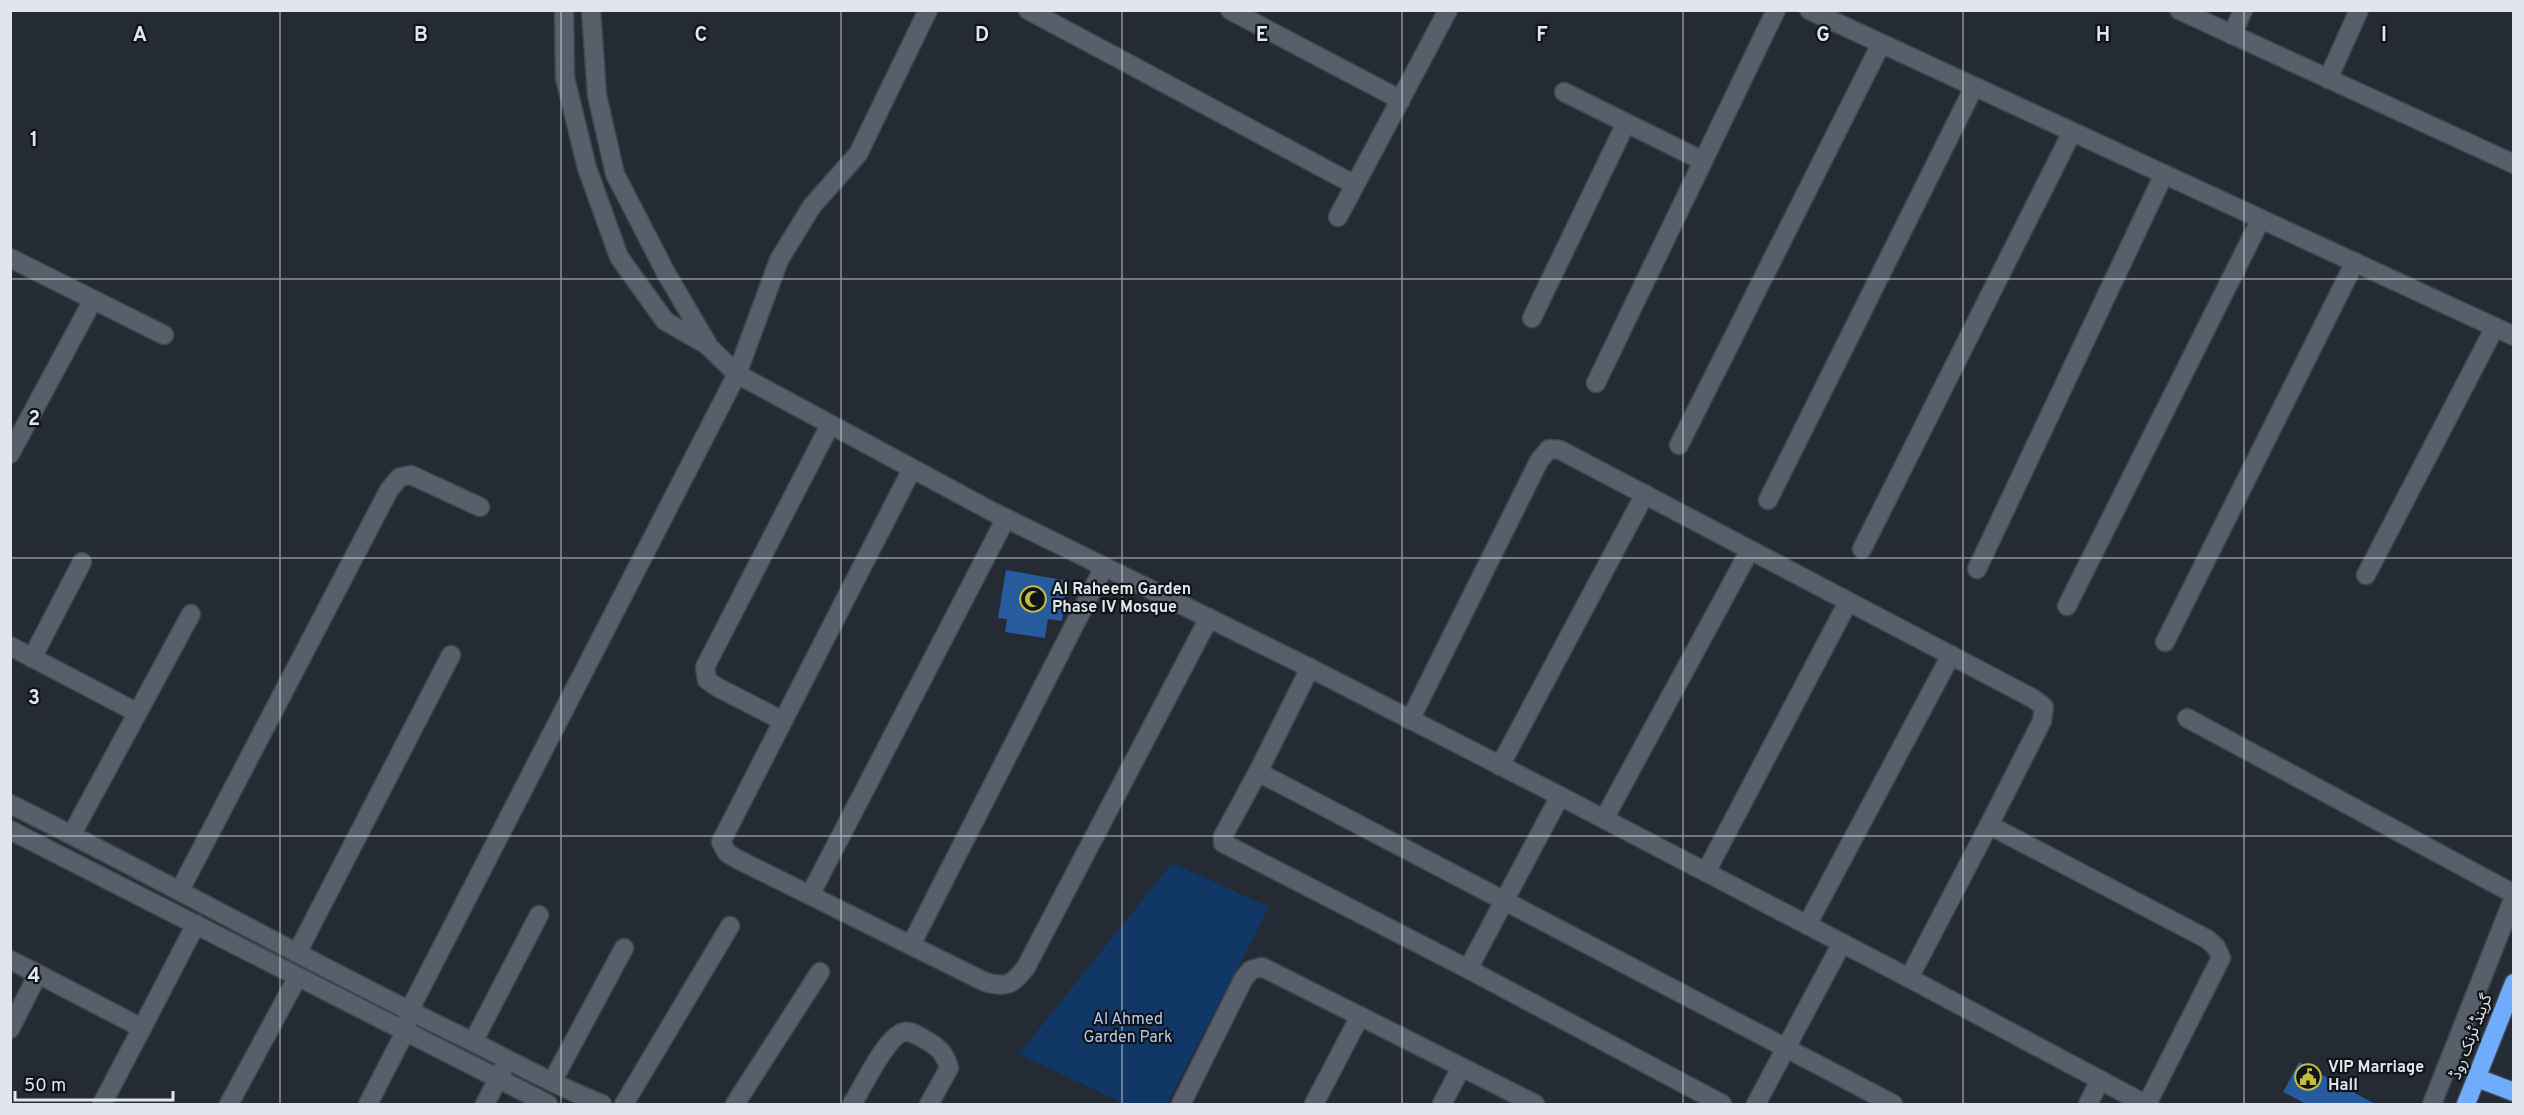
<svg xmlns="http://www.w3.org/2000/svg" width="2524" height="1115" viewBox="0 0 2524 1115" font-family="Overpass,'Noto Sans Arabic',sans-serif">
<rect width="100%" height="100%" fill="#242b34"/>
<path fill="#113767" d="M1172 863 1269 907 1167 1104H1125L1019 1054Z"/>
<g fill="#275b9d">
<path d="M1006 570 1068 581 1062 621 1048 619 1045 638 1005 632 1007 619 998 618Z"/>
<path d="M2299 1062 2375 1104H2306L2283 1092Z"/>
</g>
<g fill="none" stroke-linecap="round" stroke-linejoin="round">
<g stroke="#40464e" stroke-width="21">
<g id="minor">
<path d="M564 10 565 78 587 168 619 257 665 321 707 345 737 374 991 511 1310 668 1560 796 1909 978 2145 1104"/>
<path d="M591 10 597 95 615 174 666 273 707 343"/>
<path d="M1028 10 1355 185"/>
<path d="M1230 10 1401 100"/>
<path d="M1809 10 2514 336"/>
<path d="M2179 10 2514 164"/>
<path d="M2232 35 2243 10"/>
<path d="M2328 79 2359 10"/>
<path d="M1564 92 1703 161"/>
<path d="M1338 217 1448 10"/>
<path d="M10 258 164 335"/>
<path d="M1532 318 1626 123"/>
<path d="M1596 383 1776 10"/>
<path d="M1679 445 1881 44"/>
<path d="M10 454 93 300"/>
<path d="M912 469 721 842 727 853 737 859 985 982C1006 988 1013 985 1026 967L1209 618"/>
<path d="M1768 500 1974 87"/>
<path d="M1862 549 2072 132"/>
<path d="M1977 569 2164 174"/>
<path d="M2366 575 2495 327"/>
<path d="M2067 606 2261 219"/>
<path d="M2165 642 2355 262"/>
<path d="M10 646 136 712"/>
<path d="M32 658 82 562"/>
<path d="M1310 668 1258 772 1893 1104"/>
<path d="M2187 718 2514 894"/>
<path d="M1410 720 1539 461 1549 449 1560 450 2034 699 2044 707 2042 721 1989 825"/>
<path d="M783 721 717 687 707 680 705 667 830 425"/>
<path d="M1500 766 1645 494"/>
<path d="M1258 772 1223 836V843L1468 969 1722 1104"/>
<path d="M10 804C164 880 313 965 467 1039 512 1061 555 1086 602 1104"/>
<path d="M1604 819 1750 550"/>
<path d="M10 830 548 1104"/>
<path d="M72 834 191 614"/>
<path d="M1706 872 1848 602"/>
<path d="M180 890 389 490 400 477 411 475 480 507"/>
<path d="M810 895 1006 518"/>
<path d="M1807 925 1951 655"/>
<path d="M911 945 1104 567"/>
<path d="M297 953 451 655"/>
<path d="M10 960 38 974"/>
<path d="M1468 969 1560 796"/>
<path d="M1909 978 1989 825 2207 939 2216 947 2221 958 2147 1104"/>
<path d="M10 1029 38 974 142 1028 196 924"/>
<path d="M473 1042 539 915"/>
<path d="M552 1082 624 948"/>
<path d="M102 1104 142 1028"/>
<path d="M229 1104 297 978"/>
<path d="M368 1104 405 1032 409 1011 737 374 779 260 812 206 858 154 928 10"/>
<path d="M485 1104 503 1069"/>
<path d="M624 1104 730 926"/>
<path d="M735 1104 820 972"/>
<path d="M852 1104C862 1089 886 1036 904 1032 912 1031 919 1036 926 1040 938 1047 945 1053 949 1068L929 1104"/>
<path d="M1181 1104 1244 978 1251 970 1262 967 1535 1104"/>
<path d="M1314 1104 1360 1016"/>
<path d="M1442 1104 1461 1068"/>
<path d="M1756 1104 1842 943"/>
<path d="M2088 1104 2100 1080"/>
<path d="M2432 1104 2514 897"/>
</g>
</g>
<g stroke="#40464e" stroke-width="21">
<g id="highway">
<path d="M2477 1078 2514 1092"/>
<path d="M2466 1104 2514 983"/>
</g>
</g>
<use href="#minor" stroke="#575f6a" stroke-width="18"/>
<use href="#highway" stroke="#70acfc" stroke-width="18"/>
</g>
<path fill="none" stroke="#e1e6ec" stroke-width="1.5" stroke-opacity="0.55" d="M280 10V1104M561 10V1104M841 10V1104M1122 10V1104M1402 10V1104M1683 10V1104M1963 10V1104M2244 10V1104M10 279H2514M10 558H2514M10 836H2514"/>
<defs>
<g id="mosque-ring" transform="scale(1.35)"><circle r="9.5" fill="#101317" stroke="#c4bc3e" stroke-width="1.5"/><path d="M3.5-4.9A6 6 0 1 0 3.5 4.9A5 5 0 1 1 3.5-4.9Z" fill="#c4bc3e"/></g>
<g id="civic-ring" transform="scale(1.35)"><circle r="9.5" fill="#101317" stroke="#c4bc3e" stroke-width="1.5"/><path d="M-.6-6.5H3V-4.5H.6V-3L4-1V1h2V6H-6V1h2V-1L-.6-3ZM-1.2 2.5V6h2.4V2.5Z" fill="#c4bc3e"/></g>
</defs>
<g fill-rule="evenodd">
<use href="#mosque-ring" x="1033" y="599"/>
<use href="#civic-ring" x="2308" y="1077"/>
</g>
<g text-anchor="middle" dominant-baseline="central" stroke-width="4.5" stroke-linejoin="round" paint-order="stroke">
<g font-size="16" font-weight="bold" fill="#e1e6ec" stroke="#101317" text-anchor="start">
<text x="1052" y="590">Al Raheem Garden<tspan x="1052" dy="18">Phase IV Mosque</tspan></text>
<text x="2328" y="1068">VIP Marriage<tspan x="2328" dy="18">Hall</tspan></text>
</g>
<g font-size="16" fill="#b0cbf0" stroke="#101317">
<text x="1128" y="1020">Al Ahmed<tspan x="1128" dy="18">Garden Park</tspan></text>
</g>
<g font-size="16" fill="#e1e6ec" stroke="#101317">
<text transform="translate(2472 1037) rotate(-69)">گرینڈ ٹرنک روڈ</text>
</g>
</g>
<g font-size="20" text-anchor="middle" font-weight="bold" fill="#e1e6ec" stroke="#101317" stroke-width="4.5" stroke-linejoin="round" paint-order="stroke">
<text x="140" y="41">A</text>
<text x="421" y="41">B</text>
<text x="701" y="41">C</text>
<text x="982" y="41">D</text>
<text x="1262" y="41">E</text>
<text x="1542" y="41">F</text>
<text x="1823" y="41">G</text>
<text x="2103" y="41">H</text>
<text x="2384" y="41">I</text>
<text x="34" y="146">1</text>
<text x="34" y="425">2</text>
<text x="34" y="704">3</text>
<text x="34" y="982">4</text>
</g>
<rect width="2524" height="1115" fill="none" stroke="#e1e6ec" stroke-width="24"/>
<path d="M15 1091v9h158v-9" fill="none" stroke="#e1e6ec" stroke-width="3"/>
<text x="24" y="1091" font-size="18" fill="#e1e6ec" stroke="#101317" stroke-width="4.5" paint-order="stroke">50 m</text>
</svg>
